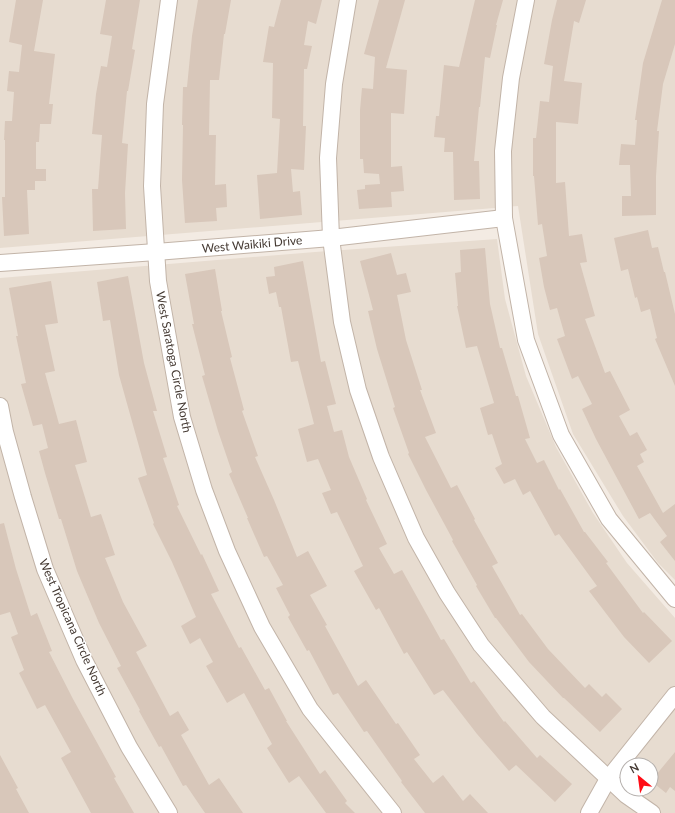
<svg xmlns="http://www.w3.org/2000/svg" width="675" height="813" viewBox="0 0 675 813" font-family="Lato,sans-serif">
<rect width="100%" height="100%" fill="#f3ebe3"/>
<g fill="#e7dcd0" fill-rule="evenodd">
<path d="M0 0H675V580L658 563 623 516 573 434 538 334 518 206 0 248Z"/>
<path d="M497 239 505 299 526 376 556 447 593 513 627 563 675 618V813H0V278L315 252ZM627 765H651V789H627Z"/>
</g>
<g fill="#d8c7ba">
<path d="M16 0H43L34 51 55 54 49 104H53L51 124H40L39 142H36V169H46V181H35V190H27L29 234 4 236 2 197H5V140H4L5 121H12L14 92 7 91 9 71 19 72 22 45 9 42Z"/>
<path d="M106 0H140L132 49 135 50 128 91H127L122 143 128 144 125 193 126 229 93 231 92 189H98L102 135 92 134 96 94 101 66 107 67 112 36 100 34Z"/>
<path d="M198 0H231L225 34H224L219 80H210L209 135H216L215 185 226 184 227 207 216 208 217 221 185 223 182 180 183 125H182L183 87H187L192 36Z"/>
<path d="M281 0H322L316 24 308 21 304 45 312 46 307 69H304L303 126H306L304 170 291 169 293 192 300 191 302 215 260 219 257 175 277 173 280 119 272 118 273 63 263 62 269 26 274 27Z"/>
<path d="M379 0H405L386 68 407 70 404 114 391 113V167L402 166 404 191 391 192 392 207 359 209 357 190 365 189V185L380 184 379 174 364 173 363 159H360V110L362 88 373 89 375 57 364 54Z"/>
<path d="M475 0H503L496 25H497L490 58 485 57 480 107H479L474 161H479L480 199 454 200 453 152H444L445 138 434 137 436 116H439L444 65 459 67Z"/>
<path d="M557 0H586L579 23 574 21 564 81 582 83 578 124 556 122V183L565 182 569 236 582 234 587 262 580 263 595 316 585 319 605 373 610 371 630 410 619 416 630 436 637 432 647 450 640 454 644 462 637 466 663 513 675 504V561L660 542 667 536 650 513 639 519 596 439 582 409 592 404 578 376 572 379 557 339 565 336 557 308 550 310 544 287 539 258 547 256 542 224 538 225 534 176H533V138H536L540 101 549 102 553 66 544 64 552 20Z"/>
<path d="M662 0H675V44L663 84 657 131H659L656 176V215L622 216V196H631L630 165H619L621 144 635 145 637 120H635L643 63Z"/>
<path d="M648 230 652 248 658 247 664 272H665L675 314V386L655 339 657 338 650 309 641 312 637 297 635 298 628 269 621 271 614 238Z"/>
<path d="M485 248 490 304 500 348H502L516 396H518L530 438 525 439 537 463 544 460 559 490 560 489 584 532H585L608 562 606 563 643 613 644 612 672 641 649 663 624 637 589 591 597 586 559 534 555 536 530 491 523 495 515 479 504 484 495 468 502 464 492 434 488 435 480 408 494 403 477 346 466 348 457 306H458L455 273 461 272 460 250Z"/>
<path d="M391 253 397 275 406 273 411 292 397 295 406 340 422 390H420L436 433 425 437 451 488 457 485 475 519 474 520 498 563 492 566 520 615 522 614 548 649 585 688 589 684 602 697 606 693 622 709 600 732 564 698H563L529 662 496 618H495L476 586 477 585 452 541 453 540 426 490 408 454 409 453 393 408 395 407 377 349 368 311 373 310 360 261Z"/>
<path d="M303 261 321 362 325 361 336 404 327 406 334 432 342 430 349 457 367 499 366 500 387 544 379 548 394 574 402 570 441 640 444 639 471 683 474 681 504 722 505 721 537 758 540 755 572 784 555 802 516 765 509 771 477 734 443 690 434 695 407 652 404 654 379 608 376 610 354 571 363 566 337 512 331 514 322 493 331 490 318 459 307 462 298 429 314 424 298 361 291 362 281 307H279L276 292 269 294 266 277 275 276 274 267Z"/>
<path d="M215 269 222 311H221L232 357 230 358 244 410 242 411 258 456 255 457 274 500 297 557 308 551 327 586 310 595 327 625 325 626 358 686 366 680 396 724 398 723 420 755 414 759 433 783 443 775 463 801 470 794 488 813H425L401 782 402 781 367 731 364 732 338 693 333 695 309 650 307 651 288 617 290 615 276 588 283 585 267 556 264 557 247 518H248L229 474 232 472 218 431 202 376 205 375 192 324H194L185 274Z"/>
<path d="M128 276 144 363 157 411H153L167 457 163 458 179 505 177 506 201 555 202 554 219 591 211 594 239 648 241 647 265 690 269 688 287 721H286L320 774 325 770 347 801 345 803 355 813H326L299 776 289 783 267 748 272 744 244 693 227 703 206 666 213 662 200 638 190 644 181 626 196 617 172 562 153 524 154 523 138 478 147 475 119 375 110 320 103 321 97 282Z"/>
<path d="M51 281 58 323 45 325 55 371 45 373 59 424 76 420 87 462 75 465 91 517 101 514 115 555 105 558 123 602 147 646 136 652 170 716 178 711 189 730 181 735 209 785 219 778 243 813H205L186 785 183 786 161 746 159 747 139 711 140 710 117 668 121 666 99 623 77 571 61 519H59L45 473 39 451 48 448 42 424 33 426 21 384 26 383 16 336H18L9 288Z"/>
<path d="M4 523 16 569 31 616 37 613 52 651 49 652 73 699 116 777 114 778 134 813H91L61 758 71 752 45 705 37 709 19 673 24 670 11 637 18 634 10 612 0 615V524Z"/>
<path d="M675 752V791L670 787 666 793 651 781Z"/>
<path d="M0 755 18 788 16 789 29 813H0Z"/>
</g>
<g fill="none" stroke-linecap="round" stroke-linejoin="round">
<g stroke="#c2b4a8" stroke-width="18">
<g id="minor">
<path d="M169 0 155 104 152 186 158 281 182 417 204 490 227 551 262 627 310 709 393 813"/>
<path d="M348 0 334 84 328 158 331 238 342 322 358 390 381 457 416 538 447 593 481 645 543 717 626 795 652 813"/>
<path d="M526 0 511 78 503 151 504 218 526 340 561 435 609 519 675 599"/>
<path d="M0 263 156 252 331 238 504 218"/>
<path d="M0 406 5 432 23 497 45 569 84 660 129 747 169 813"/>
<path d="M589 813 608 779 675 695"/>
</g>
</g>
<use href="#minor" stroke="#fff" stroke-width="16"/>
</g>
<g text-anchor="middle" dominant-baseline="central" stroke-width="3" stroke-linejoin="round" paint-order="stroke">
<g font-size="12" fill="#453a33" stroke="#fff">
<text transform="translate(252 244) rotate(-5)">West Waikiki Drive</text>
<text transform="translate(174 362) rotate(79)">West Saratoga Circle North</text>
<text transform="translate(73 627) rotate(66)">West Tropicana Circle North</text>
</g>
</g>
<g transform="translate(639 777) rotate(331)"><circle r="19" fill="#ffffff" stroke="#b5b0ad"/>
<path d="M0-3L7 15L0 10L-7 15Z" fill="#ff0d16"/>
<text y="-6" font-size="11" font-weight="bold" text-anchor="middle" fill="#453a33">N</text>
</g>
</svg>
